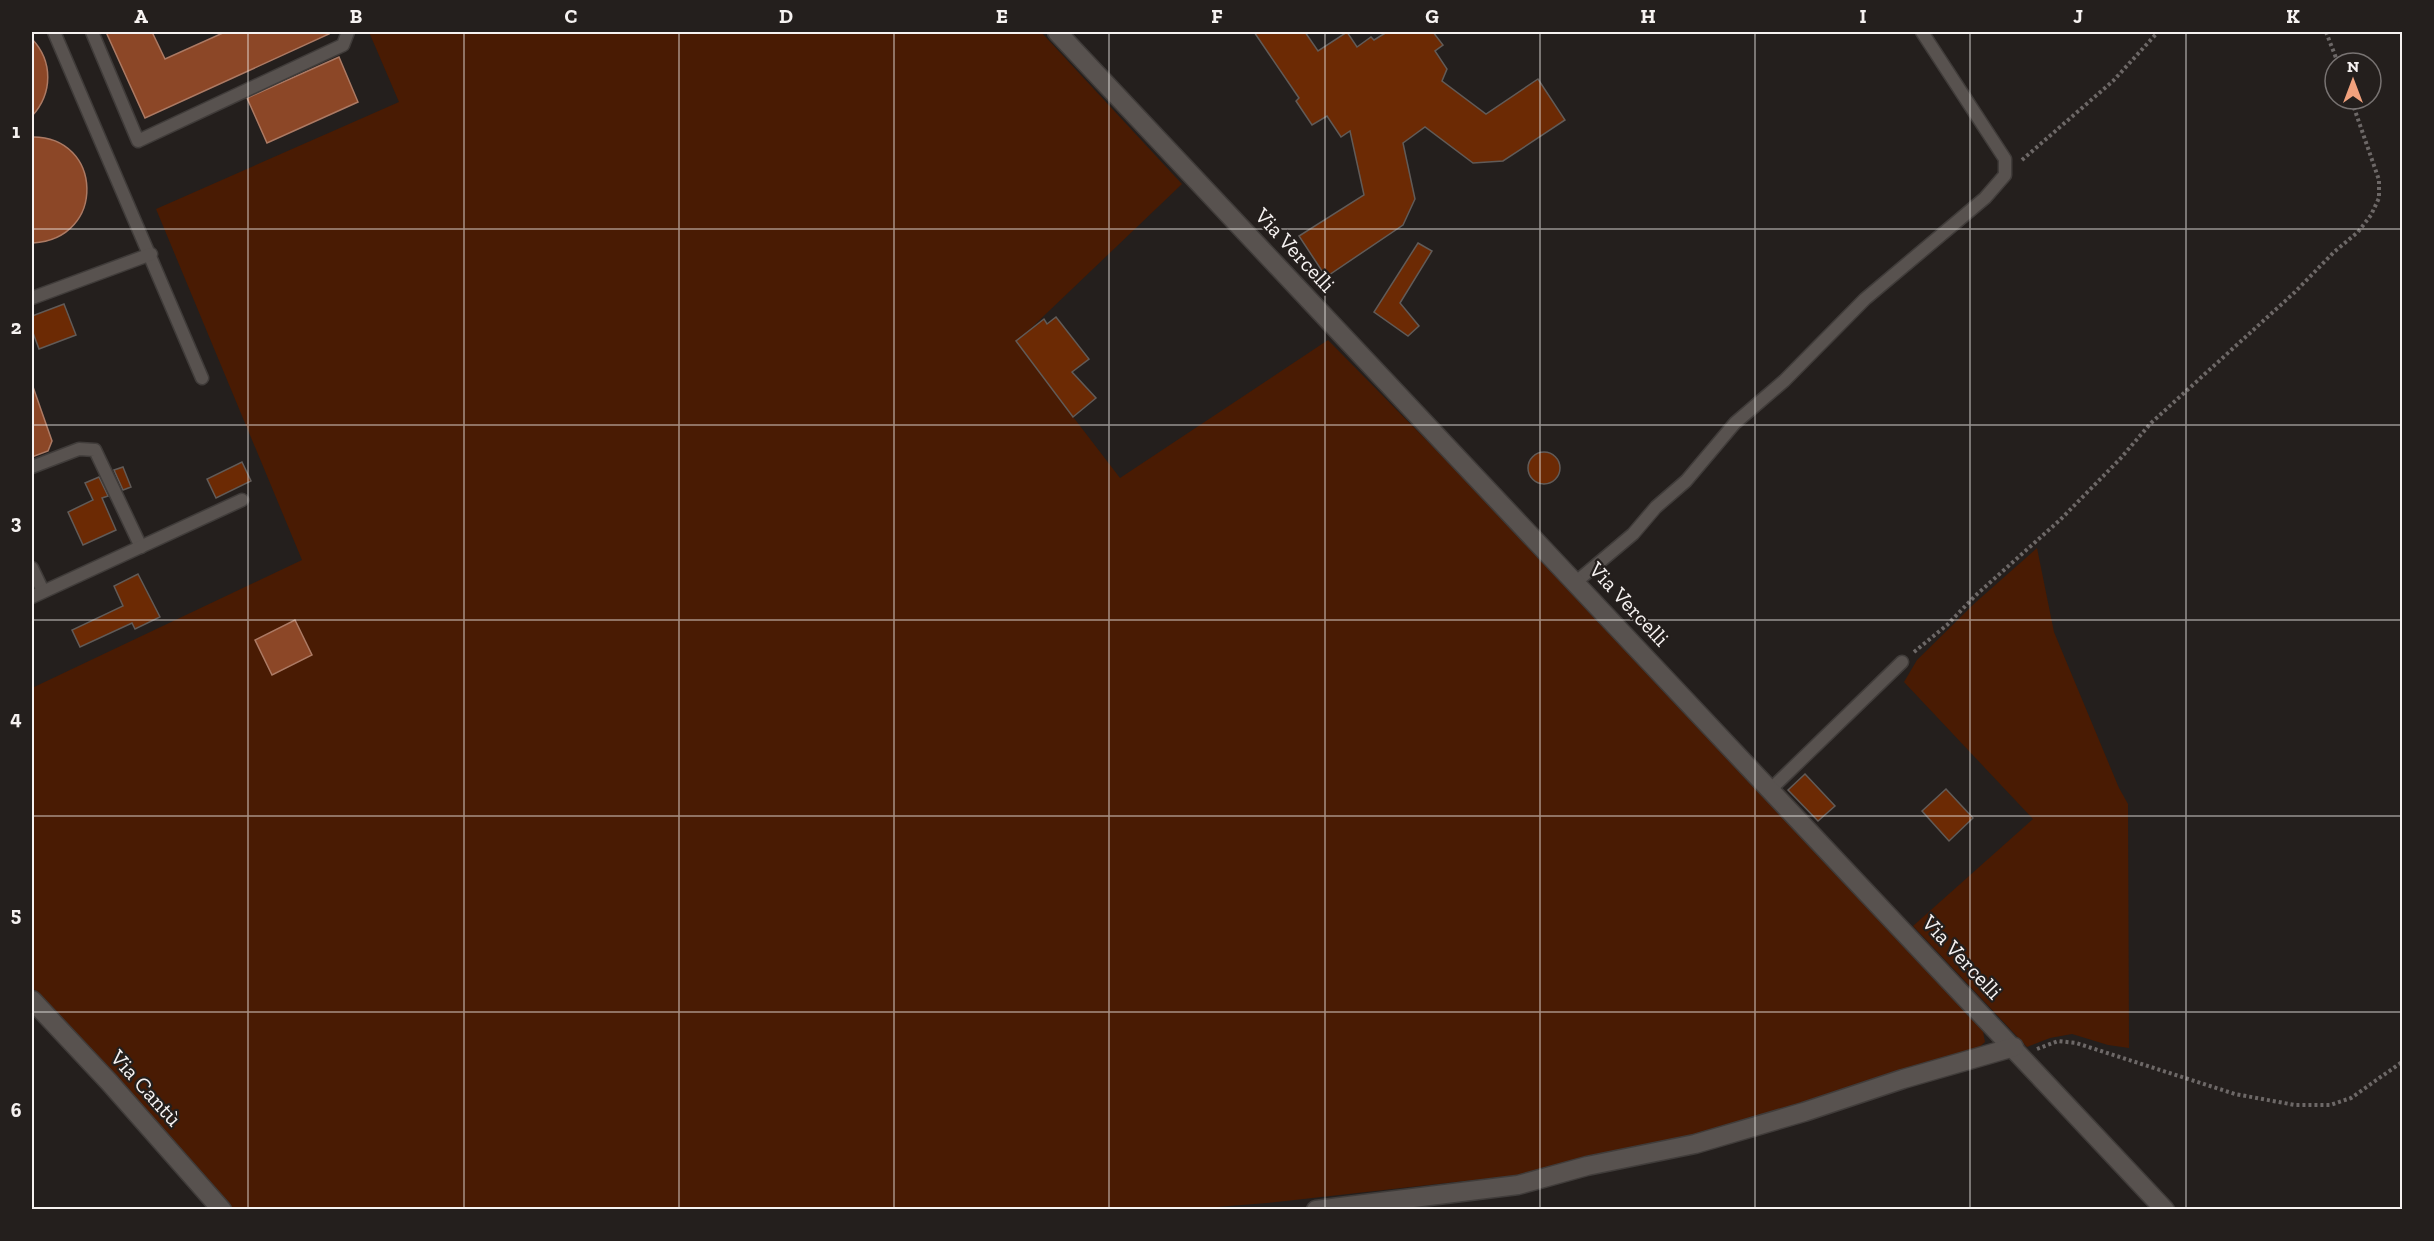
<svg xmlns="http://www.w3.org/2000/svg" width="2434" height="1241" viewBox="0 0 2434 1241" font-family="'Zilla Slab',serif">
<rect width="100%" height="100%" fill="#241f1d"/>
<g fill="#491b03">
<path d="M369 32H1041L1182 184 1027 332 1067 409 1120 478 1328 340 1440 454 1982 1026 1985 1042 1974 1052 1694 1137 1518 1175 1267 1203 1179 1210H230L132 1095 32 987V688L302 560 156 209 399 102Z"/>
<path d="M2037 548 2054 632 2119 788 2128 804 2129 1048 2108 1045 2072 1034 2050 1038 2027 1047 1913 926 2033 819 1904 682 1917 660 1976 602Z"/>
</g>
<g fill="#8c4727" stroke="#ac7a64" stroke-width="1.5">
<path d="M106 32H152L165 59 225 32H328L329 34 145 118Z"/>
<path d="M32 39C53 61 53 93 32 116Z"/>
<path d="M339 57 358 102 267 143 247 98Z"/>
<path d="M32 137C103 136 107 239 33 243H32Z"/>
<path d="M32 384 52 441 48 451 32 457Z"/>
<path d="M295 620 312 655 272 675 255 640Z"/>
</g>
<g fill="#6c2a04" stroke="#615b58" stroke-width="1.5">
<path d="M1254 32H1305L1318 51 1347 32 1357 47 1371 37 1374 40 1387 32H1433L1443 45 1435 51 1447 69 1442 81 1486 114 1538 79 1565 120 1503 161 1473 163 1425 127 1403 143 1415 199 1403 225 1326 277 1299 236 1364 195 1350 131 1341 137 1327 116 1312 125 1296 101 1299 98Z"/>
<path d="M1418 243 1432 251 1400 303 1419 326 1408 336 1374 312Z"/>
<path d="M64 304 76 335 39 349 32 330V316Z"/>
<path d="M1056 317 1089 359 1072 372 1096 398 1073 417 1016 341 1044 319 1047 324Z"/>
<circle cx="1544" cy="468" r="16"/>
<path d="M242 462 251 481 216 498 207 479Z"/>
<path d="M123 467 131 487 123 490 114 470Z"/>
<path d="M99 477 108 496 102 498 116 530 83 545 68 512 93 500 85 483Z"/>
<path d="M138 574 160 617 135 629 132 623 80 647 72 630 123 606 114 586Z"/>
<path d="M1805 774 1835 806 1818 821 1788 790Z"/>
<path d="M1946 789 1973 818 1949 841 1922 811Z"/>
</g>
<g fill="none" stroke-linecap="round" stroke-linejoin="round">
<g stroke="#403c3a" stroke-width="15">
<g id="lane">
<path d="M54 32 202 378"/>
<path d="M92 32 138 141 343 45 348 32"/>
<path d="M32 298 151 254"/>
<path d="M32 467 79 449 95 450 141 547"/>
<path d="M32 568 43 591"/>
<path d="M1576 582 1633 534 1656 507 1686 481 1735 423 1784 381 1865 299 1985 198 2005 175V159L1922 32"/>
<path d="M32 597 242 500"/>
<path d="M1770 790 1902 662"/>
</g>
</g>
<g stroke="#403c3a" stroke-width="21">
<g id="street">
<path d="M1057 32 2165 1210"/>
<path d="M32 1000 109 1082 222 1210"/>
<path d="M1316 1210 1518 1185 1587 1166 1695 1144 1804 1112 1903 1079 2014 1047"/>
</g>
</g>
<g stroke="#6d6867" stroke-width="4" stroke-dasharray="3 3" stroke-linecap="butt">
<path d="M2326 32 2338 63"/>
<path d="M2022 160 2113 81 2158 32"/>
<path d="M1914 652 1947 625 1975 596 2060 520 2120 459 2151 423 2295 292 2334 252 2358 232 2371 215 2379 198V180L2351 99"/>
<path d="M2037 1049 2058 1041 2076 1043 2235 1094 2295 1105H2330L2351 1098 2402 1062"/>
</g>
<use href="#lane" stroke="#58524f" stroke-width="12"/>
<use href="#street" stroke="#58524f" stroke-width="18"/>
</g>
<path fill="none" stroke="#f6f2f1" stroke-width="1.5" stroke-opacity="0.55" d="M248 32V1210M464 32V1210M679 32V1210M894 32V1210M1109 32V1210M1325 32V1210M1540 32V1210M1755 32V1210M1970 32V1210M2186 32V1210M32 229H2402M32 425H2402M32 620H2402M32 816H2402M32 1012H2402"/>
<g text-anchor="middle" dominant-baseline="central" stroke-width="4.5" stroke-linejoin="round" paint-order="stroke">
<g font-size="22" fill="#f6f2f1" stroke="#241f1d">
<text transform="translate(1295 250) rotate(47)">Via Vercelli</text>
<text transform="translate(1629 604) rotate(47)">Via Vercelli</text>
<text transform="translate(1962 957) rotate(47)">Via Vercelli</text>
<text transform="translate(146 1088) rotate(48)">Via Cantù</text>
</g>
</g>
<rect width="2434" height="1241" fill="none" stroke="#241f1d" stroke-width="66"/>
<g transform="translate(2353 81)"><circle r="28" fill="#241f1d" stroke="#787372" stroke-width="1.5"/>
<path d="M0-4.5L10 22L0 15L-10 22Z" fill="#f1a17d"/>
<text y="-9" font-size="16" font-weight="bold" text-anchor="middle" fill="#f6f2f1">N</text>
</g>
<rect x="33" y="33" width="2368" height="1175" fill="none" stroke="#f6f2f1" stroke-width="2"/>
<g font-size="20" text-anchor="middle" font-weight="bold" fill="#f6f2f1">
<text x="141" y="23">A</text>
<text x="356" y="23">B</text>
<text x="571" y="23">C</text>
<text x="786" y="23">D</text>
<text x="1002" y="23">E</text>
<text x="1217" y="23">F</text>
<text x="1432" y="23">G</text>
<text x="1648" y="23">H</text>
<text x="1863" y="23">I</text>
<text x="2078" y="23">J</text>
<text x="2293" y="23">K</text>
<text x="16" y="138">1</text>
<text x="16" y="334">2</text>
<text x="16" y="529">3</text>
<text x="16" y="725">4</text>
<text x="16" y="921">5</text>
<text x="16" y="1117">6</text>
</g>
</svg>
